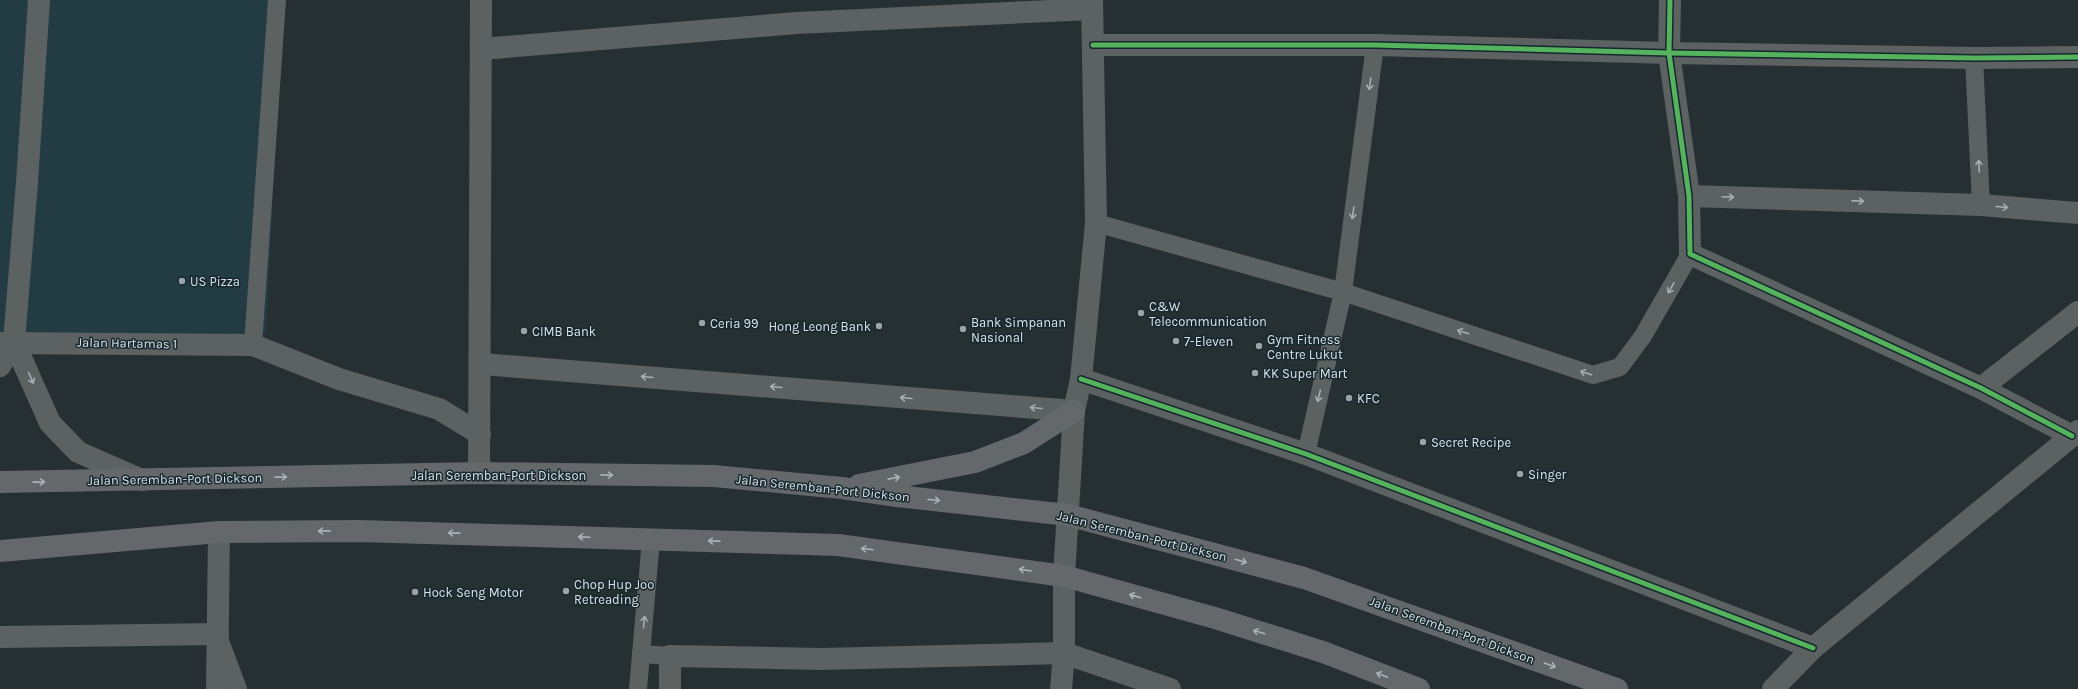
<svg xmlns="http://www.w3.org/2000/svg" width="2078" height="689" viewBox="0 0 2078 689" font-family="Karla,sans-serif">
<rect width="100%" height="100%" fill="#262f32"/>
<path fill="#233b42" d="M0 0H283L266 333 0 352Z"/>
<g fill="none" stroke-linecap="round" stroke-linejoin="round">
<g stroke="#5c6162" stroke-width="18">
<path d="M1974 58 1981 205"/>
<path d="M1096 223 1343 292 1593 375 1620 367 1643 336 1690 254"/>
<path d="M253 345 277 0"/>
<path d="M1306 454 1343 292 1375 45"/>
<path d="M220 641 238 689"/>
<path d="M641 654 670 656"/>
<path d="M638 689 651 539"/>
</g>
<g stroke="#5c6162" stroke-width="22">
<path d="M1670 0 1669 53 1689 196 1690 254 1981 388 2072 436"/>
<path d="M1093 45H1375L1669 53 1974 58 2078 57"/>
<path d="M481 49 797 23 1092 9"/>
<path d="M1689 196 1981 205 2078 213"/>
<path d="M14 342 50 423 78 452 142 480"/>
<path d="M0 343 253 345 339 379 439 409 480 434"/>
<path d="M481 364 1074 411"/>
<path d="M0 366 14 342 27 182 39 0"/>
<path d="M1081 379 1306 454 1813 648"/>
<path d="M1981 388 2078 312"/>
<path d="M479 473 481 0"/>
<path d="M0 637 218 634"/>
<path d="M217 689 219 532"/>
<path d="M670 689V656L821 659 1064 653 1170 689"/>
<path d="M1061 689 1064 653V576L1074 411 1081 379 1096 223 1092 0"/>
<path d="M1773 689 1813 648 2078 431"/>
</g>
<g stroke="#64686b" stroke-width="22">
<path d="M0 482 479 473 714 476 842 488 897 496 1068 515 1304 578 1617 689"/>
<path d="M859 485 975 462 1024 443 1074 411"/>
<path d="M0 551 219 532 359 531 838 545 1064 576 1215 618 1323 652 1419 689"/>
</g>
<g stroke="#16282e" stroke-width="8">
<g id="cycleway">
<path d="M1670 0 1669 53 1689 196 1690 254 1981 388 2072 436"/>
<path d="M1093 45H1375L1669 53 1974 58 2078 57"/>
<path d="M1081 379 1306 454 1813 648"/>
</g>
</g>
<use href="#cycleway" stroke="#56b35d" stroke-width="5"/>
</g>
<defs><path id="oneway-shaft" d="M-6 0H5M1.5-3L5.5 0L1.5 3" fill="none" stroke-width="1.6" stroke-linecap="round" stroke-linejoin="round"/></defs>
<g stroke="#a6afb2">
<use href="#oneway-shaft" transform="translate(1370 84) rotate(98)"/>
<use href="#oneway-shaft" transform="translate(1979 166) rotate(-93)"/>
<use href="#oneway-shaft" transform="translate(1728 197) rotate(2)"/>
<use href="#oneway-shaft" transform="translate(1858 201) rotate(2)"/>
<use href="#oneway-shaft" transform="translate(2002 207) rotate(5)"/>
<use href="#oneway-shaft" transform="translate(1353 213) rotate(98)"/>
<use href="#oneway-shaft" transform="translate(1671 288) rotate(120)"/>
<use href="#oneway-shaft" transform="translate(1463 332) rotate(-162)"/>
<use href="#oneway-shaft" transform="translate(1586 373) rotate(-162)"/>
<use href="#oneway-shaft" transform="translate(647 377) rotate(-175)"/>
<use href="#oneway-shaft" transform="translate(31 378) rotate(66)"/>
<use href="#oneway-shaft" transform="translate(776 387) rotate(-175)"/>
<use href="#oneway-shaft" transform="translate(1319 396) rotate(103)"/>
<use href="#oneway-shaft" transform="translate(906 398) rotate(-175)"/>
<use href="#oneway-shaft" transform="translate(1036 408) rotate(-175)"/>
<use href="#oneway-shaft" transform="translate(644 622) rotate(-85)"/>
</g>
<g stroke="#aab2b5">
<use href="#oneway-shaft" transform="translate(607 475) rotate(1)"/>
<use href="#oneway-shaft" transform="translate(281 477) rotate(-1)"/>
<use href="#oneway-shaft" transform="translate(894 478) rotate(-11)"/>
<use href="#oneway-shaft" transform="translate(39 482) rotate(-1)"/>
<use href="#oneway-shaft" transform="translate(934 500) rotate(6)"/>
<use href="#oneway-shaft" transform="translate(324 531) rotate(179)"/>
<use href="#oneway-shaft" transform="translate(454 533) rotate(-179)"/>
<use href="#oneway-shaft" transform="translate(584 537) rotate(-178)"/>
<use href="#oneway-shaft" transform="translate(714 541) rotate(-179)"/>
<use href="#oneway-shaft" transform="translate(867 549) rotate(-173)"/>
<use href="#oneway-shaft" transform="translate(1241 561) rotate(16)"/>
<use href="#oneway-shaft" transform="translate(1025 570) rotate(-172)"/>
<use href="#oneway-shaft" transform="translate(1135 596) rotate(-164)"/>
<use href="#oneway-shaft" transform="translate(1259 632) rotate(-163)"/>
<use href="#oneway-shaft" transform="translate(1550 665) rotate(20)"/>
<use href="#oneway-shaft" transform="translate(1382 675) rotate(-159)"/>
</g>
<g fill="#9aa4a8" stroke="#16282e" stroke-width="1.5">
<circle cx="182" cy="281" r="4"/>
<circle cx="1141" cy="313" r="4"/>
<circle cx="702" cy="323" r="4"/>
<circle cx="879" cy="326" r="4"/>
<circle cx="963" cy="329" r="4"/>
<circle cx="524" cy="331" r="4"/>
<circle cx="1176" cy="341" r="4"/>
<circle cx="1259" cy="346" r="4"/>
<circle cx="1255" cy="373" r="4"/>
<circle cx="1349" cy="398" r="4"/>
<circle cx="1423" cy="442" r="4"/>
<circle cx="1520" cy="474" r="4"/>
<circle cx="566" cy="591" r="4"/>
<circle cx="415" cy="592" r="4"/>
</g>
<g text-anchor="middle" dominant-baseline="central" stroke-width="3" stroke-linejoin="round" paint-order="stroke">
<g font-size="13" fill="#d8e3e7" stroke="#16282e" text-anchor="start">
<text x="190" y="281">US Pizza</text>
<text x="1149" y="306">C&amp;W<tspan x="1149" dy="15">Telecommunication</tspan></text>
<text x="971" y="322">Bank Simpanan<tspan x="971" dy="15">Nasional</tspan></text>
<text x="710" y="323">Ceria 99</text>
<text x="871" y="326" text-anchor="end">Hong Leong Bank</text>
<text x="532" y="331">CIMB Bank</text>
<text x="1267" y="339">Gym Fitness<tspan x="1267" dy="15">Centre Lukut</tspan></text>
<text x="1184" y="341">7-Eleven</text>
<text x="1263" y="373">KK Super Mart</text>
<text x="1357" y="398">KFC</text>
<text x="1431" y="442">Secret Recipe</text>
<text x="1528" y="474">Singer</text>
<text x="574" y="584">Chop Hup Joo<tspan x="574" dy="15">Retreading</tspan></text>
<text x="423" y="592">Hock Seng Motor</text>
</g>
<g font-size="13" fill="#d8e3e7" stroke="#16282e">
<text transform="translate(127 343) rotate(1)">Jalan Hartamas 1</text>
<text x="499" y="475">Jalan Seremban-Port Dickson</text>
<text transform="translate(175 479) rotate(-1)">Jalan Seremban-Port Dickson</text>
<text transform="translate(823 488) rotate(6)">Jalan Seremban-Port Dickson</text>
<text transform="translate(1142 536) rotate(14)">Jalan Seremban-Port Dickson</text>
<text transform="translate(1452 630) rotate(20)">Jalan Seremban-Port Dickson</text>
</g>
</g>
</svg>
